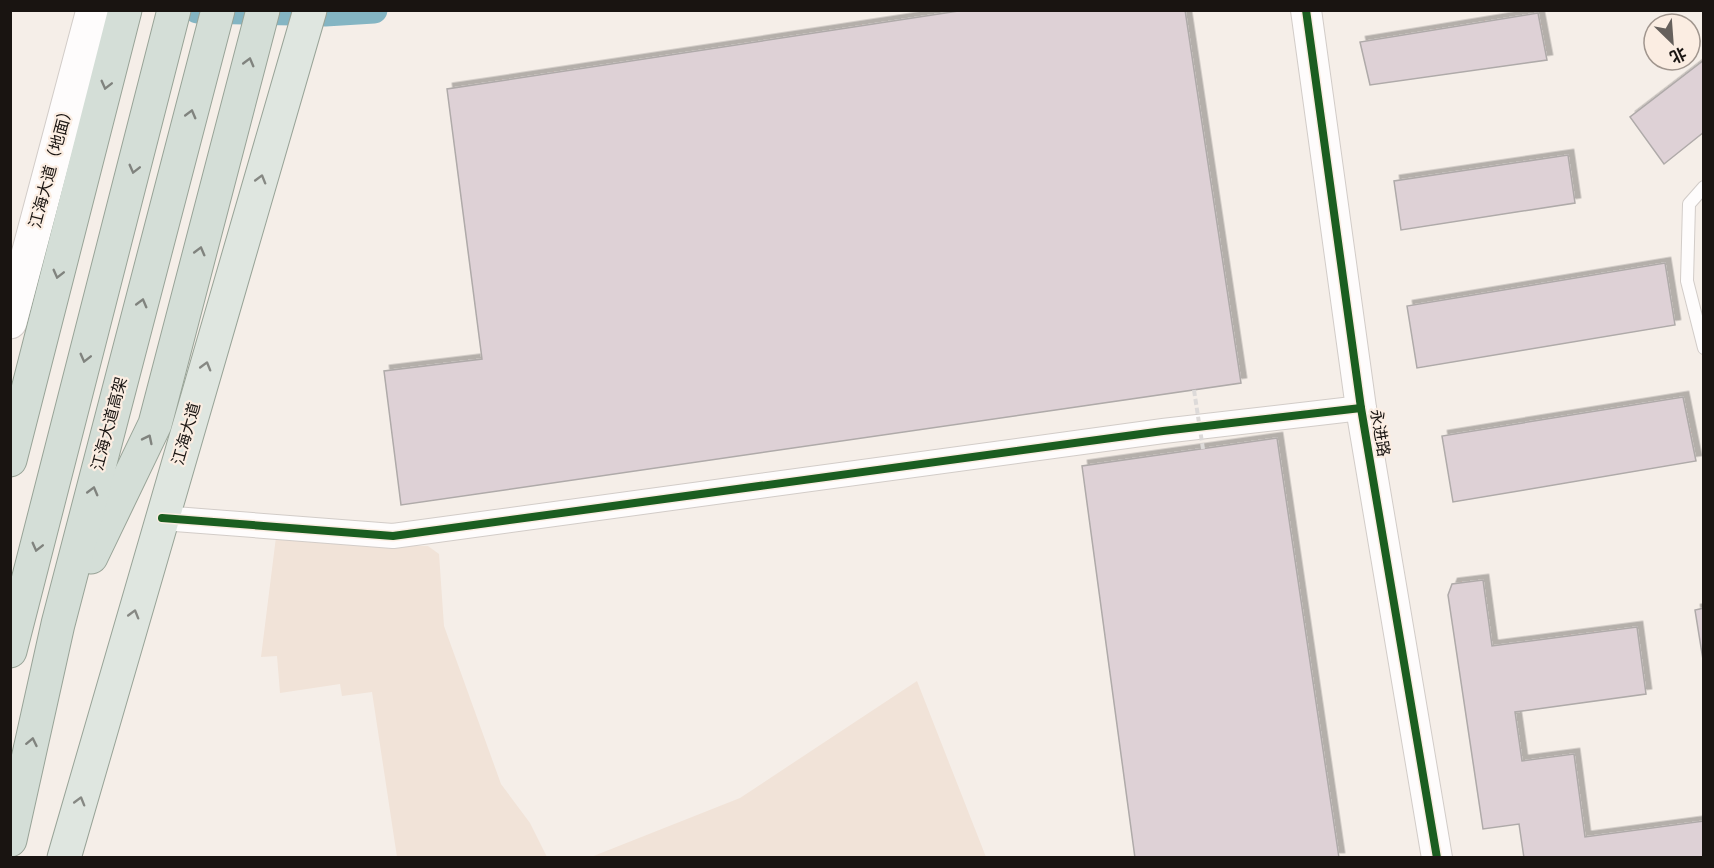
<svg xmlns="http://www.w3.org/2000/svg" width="1714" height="868" viewBox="0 0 1714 868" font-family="'Sofia Sans Condensed','Noto Sans SC',sans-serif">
<defs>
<filter id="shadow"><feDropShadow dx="5.5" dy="-5.5" stdDeviation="0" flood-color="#0004"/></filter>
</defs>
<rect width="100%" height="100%" fill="#f5eee8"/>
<g fill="#f1e3d8">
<path d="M276 537 386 546H428L439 554 444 626 501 784 530 823 547 857H397L372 692 342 696 340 684 280 693 277 656 261 657Z"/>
<path d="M917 681 986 857H591L740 798Z"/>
</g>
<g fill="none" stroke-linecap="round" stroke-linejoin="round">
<g stroke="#84b5c3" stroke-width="27">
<path d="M197 10 293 12"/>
<path d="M325 13 374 10"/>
</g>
</g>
<g fill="#ded1d6" stroke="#afaaa9" stroke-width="1.5" filter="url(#shadow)">
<path d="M965 10H1185L1241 383 401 505 384 371 482 359 447 89Z"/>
<path d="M1538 13 1547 60 1370 85 1360 42Z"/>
<path d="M1704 60V132L1664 164 1630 117Z"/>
<path d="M1568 155 1575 203 1401 230 1394 181Z"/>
<path d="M1665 263 1675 325 1417 368 1407 306Z"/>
<path d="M1683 397 1696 461 1453 502 1442 436Z"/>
<path d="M1277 438 1339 858H1135L1082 466Z"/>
<path d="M1483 580 1492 646 1637 627 1646 694 1515 712 1522 761 1574 754 1585 837 1704 821V858H1524L1519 824 1483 829 1448 595 1452 584Z"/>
<path d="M1704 608V666L1695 610Z"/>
</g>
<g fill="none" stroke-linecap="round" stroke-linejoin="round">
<g stroke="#d2ccc8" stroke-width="14">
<path id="service" d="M1704 187 1689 204 1687 281 1704 348"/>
</g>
<g stroke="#d2ccc8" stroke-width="26">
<path id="minor" d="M162 518 393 536 1163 431 1361 408"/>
</g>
<g stroke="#d2ccc8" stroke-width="32">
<path id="tertiary" d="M1306 10 1361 408 1437 858"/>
</g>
<g stroke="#d2ccc8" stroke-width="35">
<path id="secondary" d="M10 322 93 10"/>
</g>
<g stroke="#98a397" stroke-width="35">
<path id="primary" d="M64 858 310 10"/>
</g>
<g stroke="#98a397" stroke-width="35">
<g id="trunk">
<path d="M10 460 125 10"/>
<path d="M91 557 155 424 263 10"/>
<path d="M10 651 174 10"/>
<path d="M10 840 58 624 218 10"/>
</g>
</g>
<use href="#service" stroke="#fefcfc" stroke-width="12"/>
<use href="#minor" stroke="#fefcfc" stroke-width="24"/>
<use href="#tertiary" stroke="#fefcfc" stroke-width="30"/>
<use href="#secondary" stroke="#fefcfc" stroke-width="33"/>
<use href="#primary" stroke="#dfe6e0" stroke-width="33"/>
<use href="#trunk" stroke="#d4ded7" stroke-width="33"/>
<path stroke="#dddad9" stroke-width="4" stroke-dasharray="6 3" stroke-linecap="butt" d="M1194 390 1203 449"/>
<g stroke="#fbede2" stroke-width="11">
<g id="cycleway">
<path d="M1306 10 1361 408 1437 858"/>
<path d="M162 518 393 536 1163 431 1361 408"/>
</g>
</g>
<use href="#cycleway" stroke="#1b5e20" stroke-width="8"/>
</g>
<defs><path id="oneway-chevron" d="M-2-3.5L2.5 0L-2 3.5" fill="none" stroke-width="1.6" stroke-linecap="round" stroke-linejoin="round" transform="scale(1.5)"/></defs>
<g stroke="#80837e">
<use href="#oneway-chevron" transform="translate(249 62) rotate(-75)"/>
<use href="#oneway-chevron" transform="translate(106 85) rotate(104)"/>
<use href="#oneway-chevron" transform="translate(191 114) rotate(-75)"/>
<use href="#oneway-chevron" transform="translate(134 169) rotate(104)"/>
<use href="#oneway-chevron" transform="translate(200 251) rotate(-75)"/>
<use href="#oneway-chevron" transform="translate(58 274) rotate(104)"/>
<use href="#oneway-chevron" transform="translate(142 303) rotate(-75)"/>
<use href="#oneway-chevron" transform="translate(85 358) rotate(104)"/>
<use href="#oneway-chevron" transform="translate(148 439) rotate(-64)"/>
<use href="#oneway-chevron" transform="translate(93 491) rotate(-75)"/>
<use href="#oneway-chevron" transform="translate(37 547) rotate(104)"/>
<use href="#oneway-chevron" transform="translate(32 742) rotate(-78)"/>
</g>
<g stroke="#868883">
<use href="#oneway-chevron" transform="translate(261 179) rotate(-74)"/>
<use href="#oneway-chevron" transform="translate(206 366) rotate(-74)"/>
<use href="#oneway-chevron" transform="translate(134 614) rotate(-74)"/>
<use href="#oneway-chevron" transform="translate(80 801) rotate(-74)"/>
</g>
<g text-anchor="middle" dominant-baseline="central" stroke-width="4.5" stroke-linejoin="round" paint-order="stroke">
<g font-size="16" fill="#191411" stroke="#fbede2">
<text transform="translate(52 166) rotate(-75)">江海大道（地面）</text>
<text transform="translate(110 424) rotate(-75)">江海大道高架</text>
<text transform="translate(1379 433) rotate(80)">永进路</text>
<text transform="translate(187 434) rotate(-74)">江海大道</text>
</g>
</g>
<rect width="1714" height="868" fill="none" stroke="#191411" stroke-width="24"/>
<g transform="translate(1672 42) rotate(155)"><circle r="28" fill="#fbede2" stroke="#a1968e" stroke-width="1.5"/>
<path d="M0-4.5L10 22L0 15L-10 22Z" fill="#66605c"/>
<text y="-9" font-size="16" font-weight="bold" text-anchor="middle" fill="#191411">北</text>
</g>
</svg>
